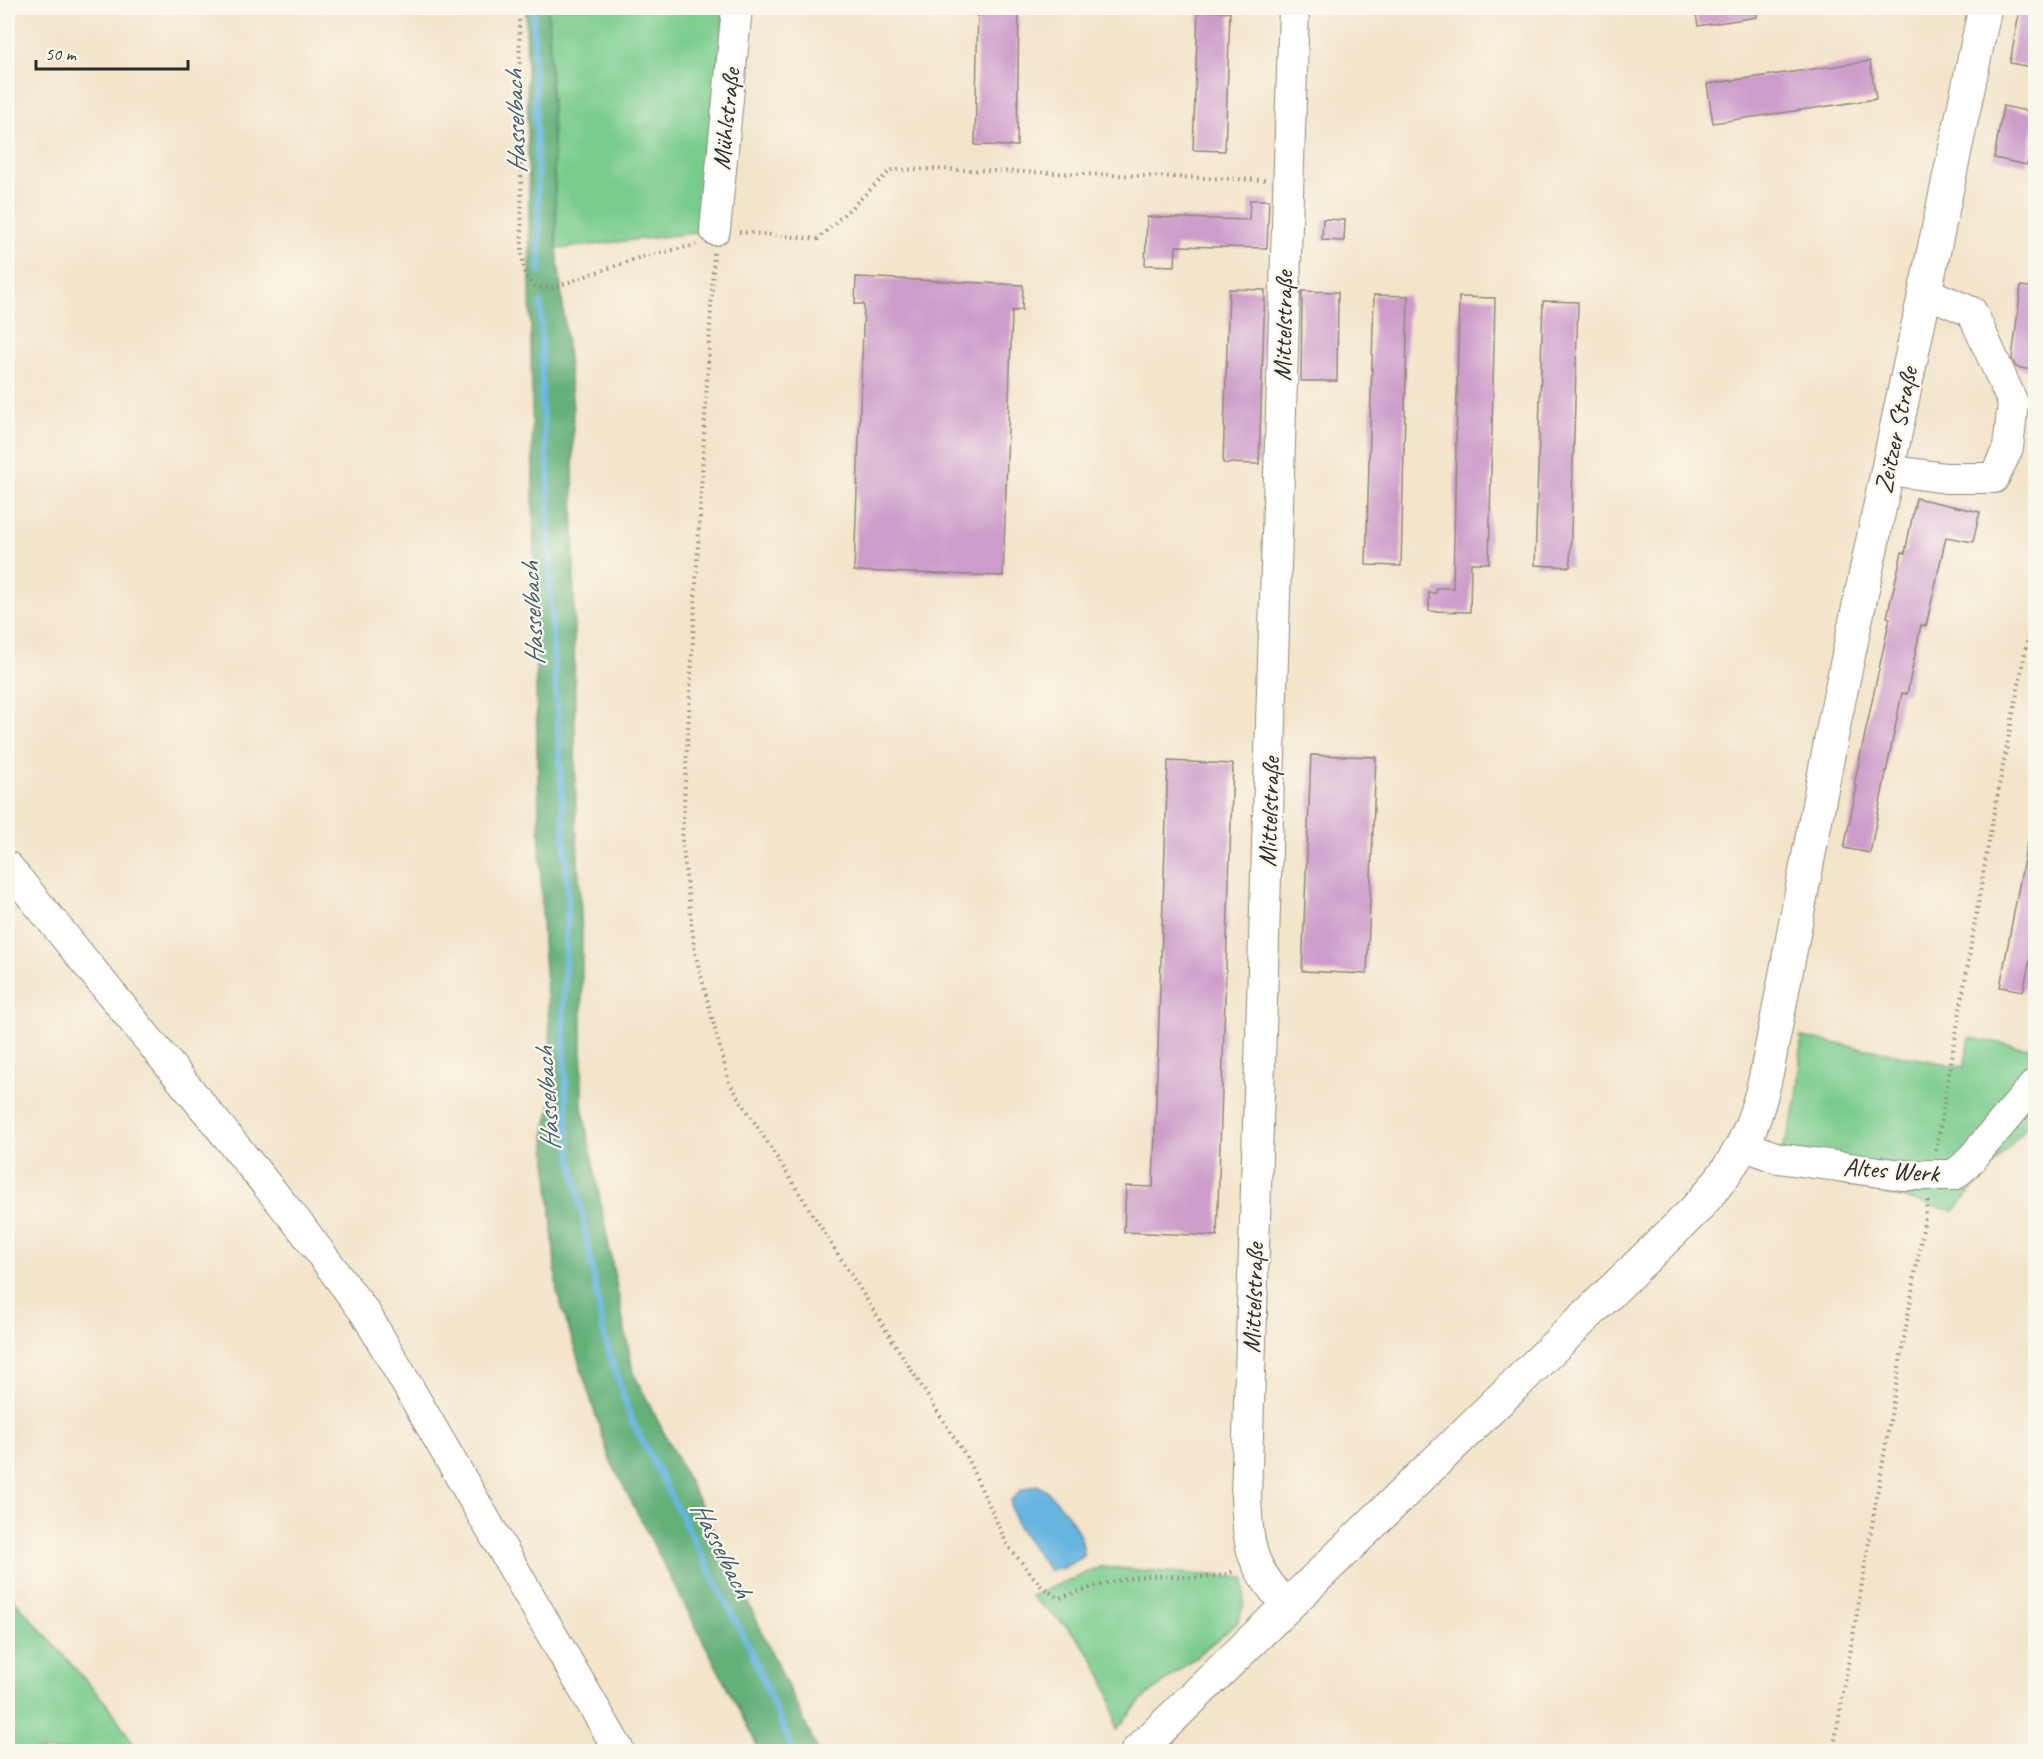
<svg xmlns="http://www.w3.org/2000/svg" width="2043" height="1759" viewBox="0 0 2043 1759" font-family="Caveat,sans-serif">
<rect width="100%" height="100%" fill="#fbf7ec"/>
<filter id="ink" filterUnits="userSpaceOnUse"><feTurbulence type="fractalNoise" baseFrequency=".0167" numOctaves="2"/><feDisplacementMap in="SourceGraphic" scale="12" xChannelSelector="R" yChannelSelector="G"/><feConvolveMatrix kernelMatrix="1 2 1 2 8 2 1 2 1" color-interpolation-filters="sRGB"/></filter>
<filter id="wash" filterUnits="userSpaceOnUse"><feTurbulence type="fractalNoise" baseFrequency=".008" numOctaves="4" result="noise"/><feDisplacementMap in="SourceGraphic" scale="24" xChannelSelector="R" yChannelSelector="G"/><feGaussianBlur stdDeviation="1.35" result="paint"/><feColorMatrix in="noise" values="0 0 0 0 0 0 0 0 0 0 0 0 0 0 0 0 0 1.4 0 .05"/><feComposite in="paint" operator="in"/></filter>
<g filter="url(#wash)">
<rect width="100%" height="100%" fill="#f3e4ca"/>
<g fill="#7acc8e" stroke="#527c5c" stroke-width="1.5">
<path d="M548 8H724L702 232 557 249Z"/>
<path d="M1801 1037 1964 1067 1970 1038 2035 1049V1117L1954 1211 1773 1166C1798 1126 1800 1082 1801 1037Z"/>
<path d="M1100 1567 1245 1578 1244 1604 1237 1623 1140 1702 1116 1730C1114 1693 1098 1661 1073 1633 1061 1620 1044 1609 1031 1596Z"/>
<path d="M8 1593 111 1709 138 1751H8Z"/>
</g>
<path fill="#63b079" stroke="#476e52" stroke-width="1.5" d="M526 8H548L557 249 573 408 574 637 576 819 582 935V1106L633 1372 722 1547 818 1751H760L610 1460 557 1292 545 1133 554 1088 543 944 537 747Z"/>
<path fill="#66b5e1" stroke="#487086" stroke-width="1.5" d="M1036 1485C1056 1493 1087 1535 1083 1557L1061 1569 1049 1570C1036 1550 1009 1524 1011 1500L1022 1490Z"/>
<g fill="none" stroke-linecap="round" stroke-linejoin="round">
<g stroke="#66b5e1" stroke-width="6">
<path d="M533 8 540 272"/>
<path d="M541 303 542 395"/>
<path d="M541 391 548 473 550 593 568 895 563 1015 568 1139 605 1339 631 1419 750 1649 793 1752"/>
</g>
</g>
<g id="blocks">
<g fill="#cd9ccb">
<path d="M978 8H1019L1017 146 975 145Z"/>
<path d="M1695 8H1757V17L1698 26Z"/>
<path d="M2020 8H2036V68L2010 63Z"/>
<path d="M1198 11 1230 12 1225 151 1193 150Z"/>
<path d="M1870 61 1876 99 1713 123 1707 84Z"/>
<path d="M2003 106 2036 113 2027 165 1994 158Z"/>
<path d="M1250 200H1269L1267 248 1176 246 1175 266 1145 265 1147 217 1249 220Z"/>
<path d="M1323 219 1345 220 1344 241 1322 240Z"/>
<path d="M856 277 1023 285 1022 310 1012 311 1003 576 854 571 864 304H855Z"/>
<path d="M2021 286 2036 288V345L2032 370 2016 367 2012 359Z"/>
<path d="M1229 289 1265 290 1259 464 1223 463Z"/>
<path d="M1302 291 1338 292 1337 381H1301Z"/>
<path d="M1374 295 1408 296 1401 566 1366 565Z"/>
<path d="M1459 297 1495 298 1489 563H1471L1470 612 1429 611V593H1436V588H1453Z"/>
<path d="M1543 301 1578 302 1570 567 1535 565Z"/>
<path d="M1916 498 1980 512 1973 542 1946 537 1926 626 1921 625 1907 694 1902 693 1870 853 1844 848 1857 786 1854 785 1890 618 1887 617 1902 552 1905 553Z"/>
<path d="M1311 755 1376 757 1367 974 1302 971Z"/>
<path d="M1168 761 1233 764 1217 1236 1124 1232 1126 1186 1153 1187Z"/>
<path d="M2027 843 2036 844V934L2023 991 2000 987Z"/>
</g>
</g>
</g>
<g filter="url(#ink)">
<use href="#blocks" fill-opacity="0" stroke="#8f887a" stroke-width="1.5"/>
<g fill="none" stroke-linecap="round" stroke-linejoin="round">
<g stroke="#8f887a" stroke-width="32">
<g id="minor">
<path d="M715 230 737 8"/>
<path d="M1888 470 1946 478H1994L2008 448 2013 403 1972 312 1925 292"/>
<path d="M8 867 301 1227 366 1314 620 1752"/>
<path d="M1744 1145 1777 1158 1902 1175H1954L1966 1165 2036 1083"/>
<path d="M1286 1605C1250 1563 1249 1552 1246 1497L1294 8"/>
</g>
</g>
<g stroke="#8f887a" stroke-width="35">
<path id="major" d="M1137 1752 1696 1209C1738 1162 1754 1132 1767 1071L1835 719 1985 8"/>
</g>
<g stroke="#8f887a" stroke-width="4" stroke-dasharray="1.5 4.5" stroke-linecap="butt">
<path d="M519 8 522 253 525 277 536 287 552 288 641 257 696 245"/>
<path d="M739 232 818 239 891 170 935 169 1265 180"/>
<path d="M714 253 682 840 695 953 729 1082 967 1458 1008 1546 1042 1587 1059 1598C1090 1588 1117 1578 1150 1576 1177 1574 1208 1583 1234 1571"/>
<path d="M1936 1151 1990 834 2036 595"/>
<path d="M1833 1752 1928 1199"/>
</g>
<use href="#minor" stroke="#fff" stroke-width="30"/>
<use href="#major" stroke="#fff" stroke-width="33"/>
</g>
</g>
<g text-anchor="middle" dominant-baseline="central" stroke-width="4.5" stroke-linejoin="round" paint-order="stroke">
<g font-size="26" fill="#2b2b2b" stroke="#fbf7ec">
<text transform="translate(726 119) rotate(-84)">Mühlstraße</text>
<text transform="translate(1283 326) rotate(-89)">Mittelstraße</text>
<text transform="translate(1896 430) rotate(-78)">Zeitzer Straße</text>
<text transform="translate(1269 812) rotate(-88)">Mittelstraße</text>
<text transform="translate(1891 1170) rotate(4)">Altes Werk</text>
<text transform="translate(1253 1298) rotate(-88)">Mittelstraße</text>
</g>
<g font-size="27" font-style="italic" fill="#405b6b" stroke="#fbf7ec">
<text transform="translate(515 122) rotate(-92)">Hasselbach</text>
<text transform="translate(532 614) rotate(-93)">Hasselbach</text>
<text transform="translate(547 1099) rotate(-94)">Hasselbach</text>
<text transform="translate(722 1549) rotate(63)">Hasselbach</text>
</g>
</g>
<rect width="2043" height="1759" fill="none" stroke="#fbf7ec" stroke-width="30"/>
<path d="M36 60v9h152v-9" fill="none" stroke="#2b2b2b" stroke-width="3"/>
<text x="45" y="60" font-size="18" fill="#2b2b2b" stroke="#fbf7ec" stroke-width="4.5" paint-order="stroke">50 m</text>
</svg>
